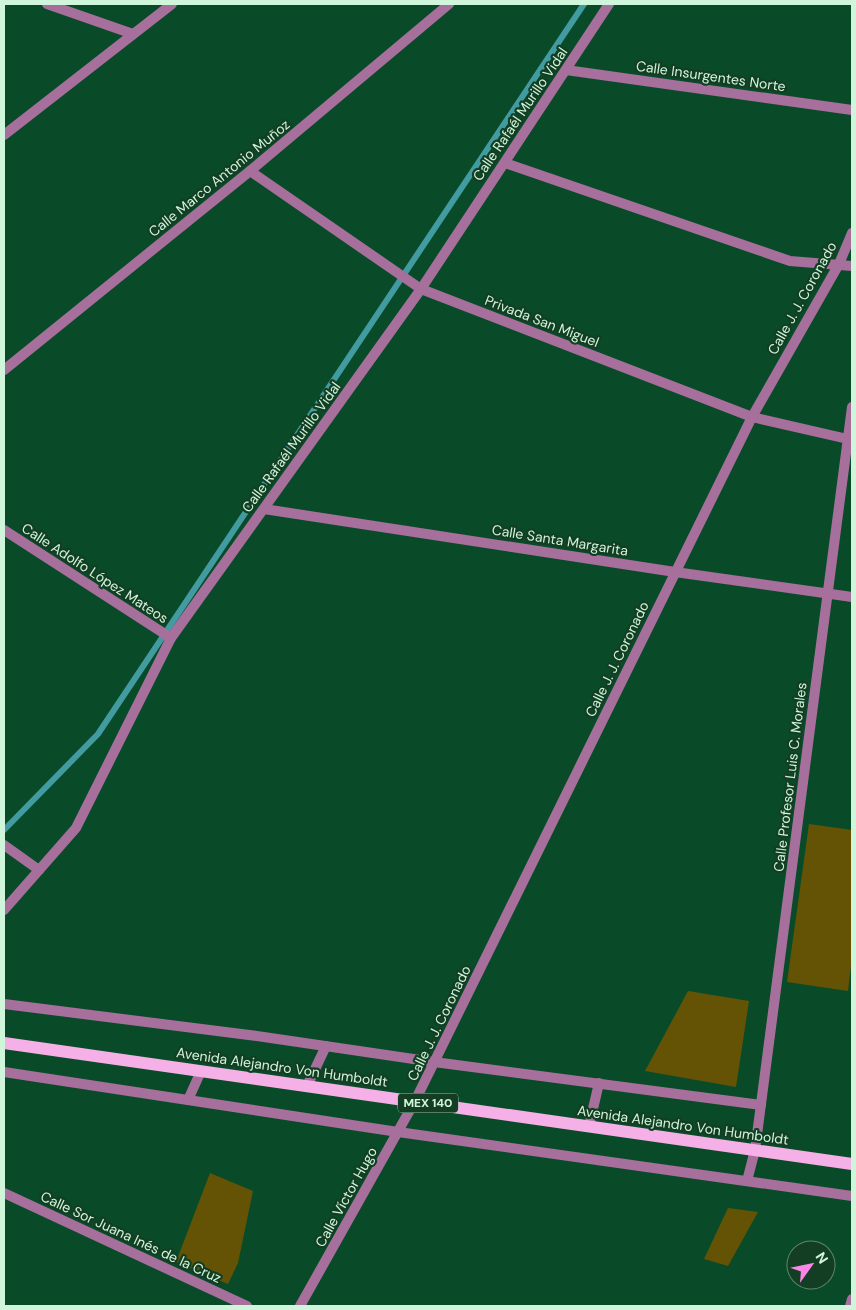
<svg xmlns="http://www.w3.org/2000/svg" width="856" height="1310" viewBox="0 0 856 1310" font-family="'DM Sans',sans-serif">
<rect width="100%" height="100%" fill="#094b28"/>
<g fill="none" stroke-linecap="round" stroke-linejoin="round">
<path stroke="#429ba1" stroke-width="6" d="M4 830 98 734 584 4"/>
</g>
<g fill="#655305">
<path d="M809 824 852 830V957L848 991 787 982Z"/>
<path d="M688 991 749 1001 736 1087 645 1071Z"/>
<path d="M210 1173 253 1191 238 1263 228 1284 176 1262Z"/>
<path d="M728 1208 758 1212 728 1266 704 1259Z"/>
</g>
<g fill="none" stroke-linecap="round" stroke-linejoin="round">
<g stroke="#a76f9c" stroke-width="10">
<path d="M4 1004 257 1036 434 1062 761 1105"/>
<path d="M4 1072 398 1132 852 1196"/>
<path d="M307 1086 326 1046"/>
<path d="M188 1100 201 1071"/>
<path d="M589 1126 599 1083"/>
<path d="M747 1181 755 1150"/>
</g>
<g stroke="#a76f9c" stroke-width="10">
<path d="M47 4 133 34"/>
<path d="M566 70 852 110"/>
<path d="M4 135 172 4"/>
<path d="M505 163 790 261 852 266"/>
<path d="M250 171 421 289 752 417 852 440"/>
<path d="M4 370 250 171 449 4"/>
<path d="M264 509 675 572 852 597"/>
<path d="M4 530 171 638"/>
<path d="M4 845 39 870"/>
<path d="M4 910 76 828 171 638 421 289 609 4"/>
<path d="M755 1150 852 407"/>
<path d="M4 1193 247 1306"/>
<path d="M300 1306 415 1101 752 417 839 264 852 233"/>
<path d="M850 1306 852 1299"/>
</g>
<path stroke="#f5b0e7" stroke-width="12" d="M4 1043 852 1164"/>
</g>
<g text-anchor="middle" dominant-baseline="central" stroke-width="4.5" stroke-linejoin="round" paint-order="stroke">
<rect fill="#143e24" stroke="#97bea3" stroke-width="1" x="398" y="1093.5" width="60" height="19" rx="4"/>
<g font-size="12" font-weight="bold" fill="#cff5da">
<text x="428" y="1103">MEX 140</text>
</g>
<g font-size="14" fill="#cff5da" stroke="#143e24">
<text transform="translate(711 76) rotate(8)">Calle Insurgentes Norte</text>
<text transform="translate(520 114) rotate(-56)">Calle Rafaél Murillo Vidal</text>
<text transform="translate(219 178) rotate(-39)">Calle Marco Antonio Muñoz</text>
<text transform="translate(802 298) rotate(-61)">Calle J. J. Coronado</text>
<text transform="translate(542 321) rotate(21)">Privada San Miguel</text>
<text transform="translate(291 447) rotate(-54)">Calle Rafaél Murillo Vidal</text>
<text transform="translate(560 540) rotate(9)">Calle Santa Margarita</text>
<text transform="translate(95 573) rotate(33)">Calle Adolfo López Mateos</text>
<text transform="translate(617 659) rotate(-64)">Calle J. J. Coronado</text>
<text transform="translate(790 777) rotate(-83)">Calle Profesor Luis C. Morales</text>
<text transform="translate(439 1023) rotate(-64)">Calle J. J. Coronado</text>
<text transform="translate(282 1067) rotate(8)">Avenida Alejandro Von Humboldt</text>
<text transform="translate(683 1125) rotate(8)">Avenida Alejandro Von Humboldt</text>
<text transform="translate(346 1197) rotate(-61)">Calle Víctor Hugo</text>
<text transform="translate(131 1237) rotate(25)">Calle Sor Juana Inés de la Cruz</text>
</g>
</g>
<rect width="856" height="1310" fill="none" stroke="#cff5da" stroke-width="10"/>
<g transform="translate(811 1265) rotate(57)"><circle r="24" fill="#143e24" stroke="#5f876d"/>
<path d="M0-4L9 19L0 12L-9 19Z" fill="#fa87e7"/>
<text y="-8" font-size="14" font-weight="bold" text-anchor="middle" fill="#cff5da">N</text>
</g>
</svg>
